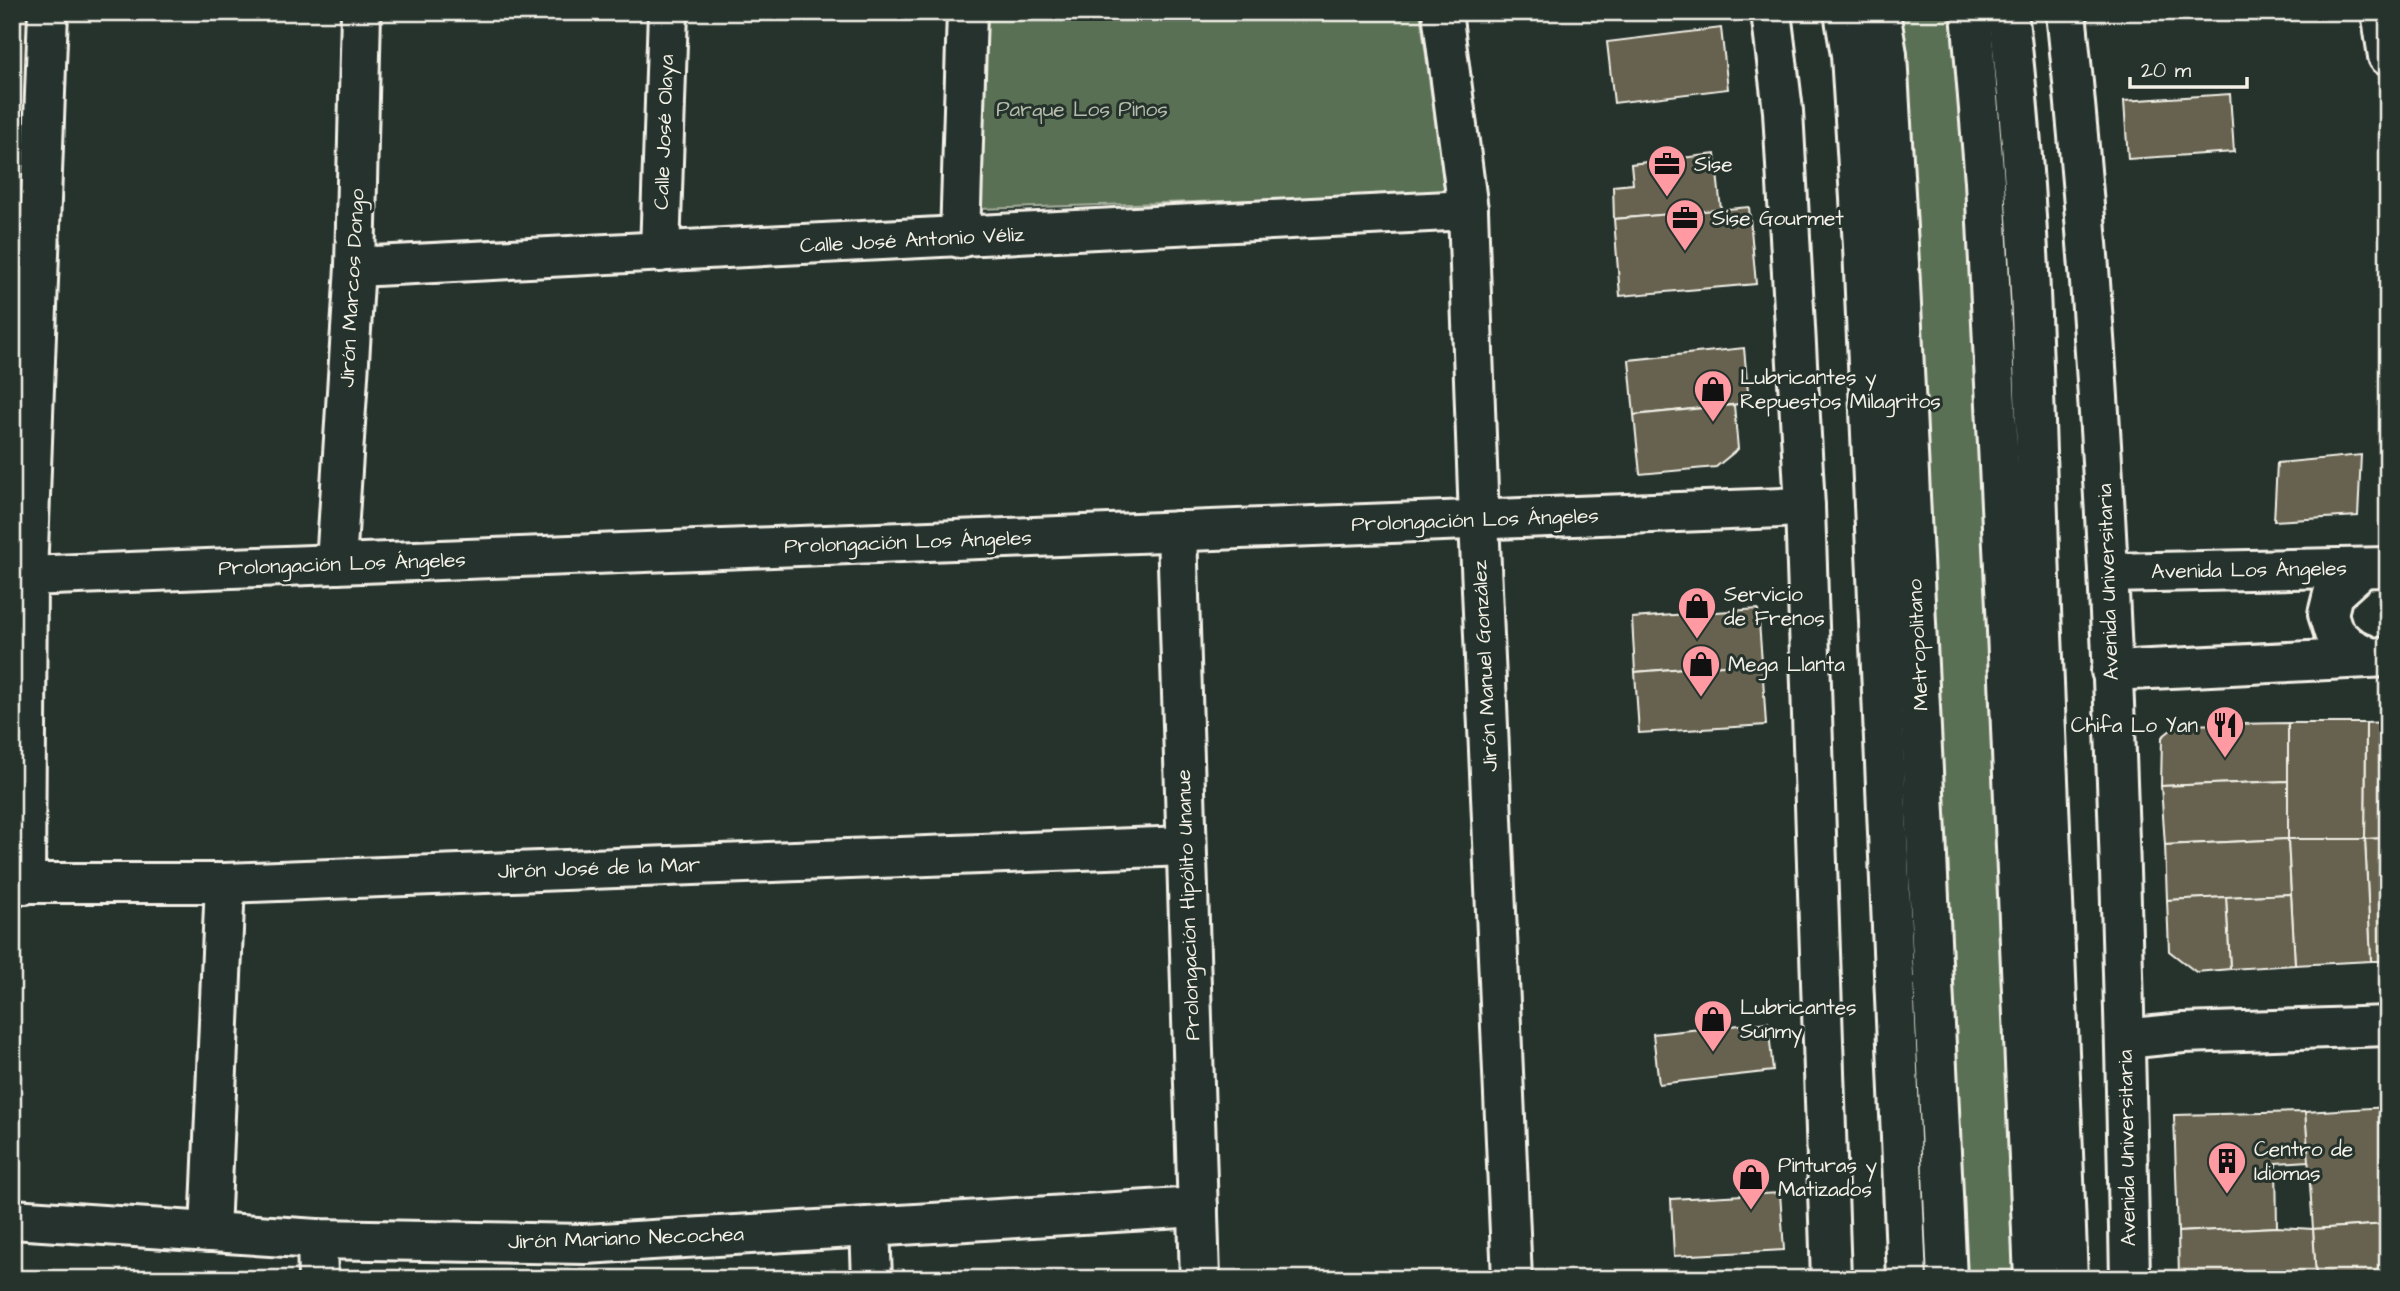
<svg xmlns="http://www.w3.org/2000/svg" width="2400" height="1291" viewBox="0 0 2400 1291" font-family="'Architects Daughter',sans-serif">
<rect width="100%" height="100%" fill="#26332d"/>
<filter id="ink" filterUnits="userSpaceOnUse"><feTurbulence type="fractalNoise" baseFrequency=".0143" numOctaves="2"/><feDisplacementMap in="SourceGraphic" scale="14" xChannelSelector="R" yChannelSelector="G"/><feConvolveMatrix kernelMatrix="1 2 1 2 8 2 1 2 1" color-interpolation-filters="sRGB"/></filter>
<g filter="url(#ink)">
<path fill="#394137" d="M12 12H26L12 346Z"/>
<g fill="#5a7054" stroke="#a7b09e" stroke-width="2">
<path d="M987 12H1420L1445 194 979 209Z"/>
<path d="M1894 12H1954L1964 94 2019 1279H1961Z"/>
</g>
<g fill="#66624f" stroke="#f4f1e8" stroke-width="2">
<path d="M1721 28 1728 89 1614 103 1607 42Z"/>
<path d="M2230 94 2234 152 2128 159 2124 101Z"/>
<path d="M1715 154 1721 210 1614 219 1613 186 1633 184 1631 164Z"/>
<path d="M1749 207 1756 284 1620 296 1614 219Z"/>
<path d="M1744 348 1749 403 1634 415 1629 360Z"/>
<path d="M1734 405 1738 449 1716 467 1640 474 1634 415Z"/>
<path d="M2361 455 2358 516 2274 521 2277 463Z"/>
<path d="M1758 609 1762 662 1635 672 1632 618Z"/>
<path d="M1762 662 1766 725 1639 733 1635 672Z"/>
<path d="M2388 722V838L2365 839 2366 723Z"/>
<path d="M2288 723V781L2161 786 2162 737 2177 725Z"/>
<path d="M2288 723H2366L2365 839H2288Z"/>
<path d="M2288 781V839L2165 845 2161 786Z"/>
<path d="M2388 838V961H2371L2365 839Z"/>
<path d="M2288 839 2291 894 2167 900 2165 845Z"/>
<path d="M2288 839H2365L2371 961 2295 965Z"/>
<path d="M2291 894 2295 965 2230 969 2226 897Z"/>
<path d="M2226 897 2230 969 2196 972 2169 951 2167 900Z"/>
<path d="M1768 1022 1773 1071 1659 1084 1653 1034Z"/>
<path d="M2388 1107V1224L2313 1229 2305 1112Z"/>
<path d="M2305 1112 2309 1161 2276 1163 2277 1227 2178 1232 2174 1115Z"/>
<path d="M1780 1193 1784 1250 1674 1256 1671 1199Z"/>
<path d="M2388 1224V1279H2316L2313 1229Z"/>
<path d="M2277 1227 2313 1229 2316 1279H2179L2178 1232Z"/>
</g>
<g fill="none" stroke-linecap="round" stroke-linejoin="round">
<g stroke="#f4f1e8" stroke-width="44">
<g id="minor">
<path d="M1442 12 1468 210 1479 520 1512 1279"/>
<path d="M1771 12 1783 111 1805 507 1831 1279"/>
<path d="M1880 12 1887 54 1899 263 1947 1279"/>
<path d="M1971 12 1985 181 2006 607 2034 1279"/>
<path d="M2066 12C2110 433 2122 856 2130 1279"/>
<path d="M2381 12 2388 56"/>
<path d="M960 238 967 12"/>
<path d="M660 252 668 12"/>
<path d="M355 267 1468 210"/>
<path d="M1177 531 1200 1279"/>
<path d="M336 564 355 267 361 12"/>
<path d="M12 575 27 576 1805 507"/>
<path d="M12 883H225L1186 846"/>
<path d="M25 884 27 576 48 12"/>
<path d="M2125 1039 2183 1033 2388 1026"/>
<path d="M12 1219 317 1239 586 1244 1198 1207"/>
<path d="M870 1227 872 1279"/>
<path d="M210 1232 225 883"/>
<path d="M317 1239 318 1279"/>
</g>
</g>
<g stroke="#f4f1e8" stroke-width="44">
<g id="major">
<path d="M1844 12 1851 55 1863 246 1907 1279"/>
<path d="M2008 12C2032 210 2034 411 2041 610 2049 833 2061 1056 2068 1279"/>
<path d="M2362 568 2333 594 2328 614 2334 633 2348 646 2369 657"/>
<path d="M2109 573 2388 567"/>
<path d="M2111 671 2388 657"/>
</g>
</g>
<use href="#minor" stroke="#26332d" stroke-width="38"/>
<use href="#major" stroke="#26332d" stroke-width="38"/>
</g>
</g>
<defs>
<g id="office-pin" transform="scale(2.0125)"><path d="M0 17L-7.5 6A9.5 9.5 0 1 1 7.5 6Z" fill="#ff9aa2" stroke="#26332d"/><path d="M-6-3h4V-5.5h4V-3h4V5H-6ZM-1-4.5V-3h2v-1.5ZM-6 0V1H6V0Z" fill="#111"/></g>
<g id="shop-pin" transform="scale(2.0125)"><path d="M0 17L-7.5 6A9.5 9.5 0 1 1 7.5 6Z" fill="#ff9aa2" stroke="#26332d"/><path d="M-5-2.5h2.3a2.7 3.5 0 0 1 5.4 0H5L5.5 6h-11ZM-1.5-2.5h3a1.5 2.3 0 0 0-3 0Z" fill="#111"/></g>
<g id="restaurant-pin" transform="scale(2.0125)"><path d="M0 17L-7.5 6A9.5 9.5 0 1 1 7.5 6Z" fill="#ff9aa2" stroke="#26332d"/><path d="M-5-6h1v4h1v-4h1v4h1v-4h1v5L-1.5 .5V6h-2V.5L-5-1ZM5-6V6H3V1.5H1.5Q1.5-4 5-6Z" fill="#111"/></g>
<g id="building-pin" transform="scale(2.0125)"><path d="M0 17L-7.5 6A9.5 9.5 0 1 1 7.5 6Z" fill="#ff9aa2" stroke="#26332d"/><path d="M-4-6H4V6H1V3H-1V6H-4ZM-2.5-4.3h1.7v1.8h-1.7ZM.8-4.3h1.7v1.8H.8ZM-2.5-1h1.7V.8h-1.7ZM.8-1h1.7V.8H.8Z" fill="#111"/></g>
</defs>
<g fill-rule="evenodd">
<use href="#office-pin" x="1667" y="164"/>
<use href="#office-pin" x="1685" y="218"/>
<use href="#shop-pin" x="1713" y="389"/>
<use href="#shop-pin" x="1697" y="606"/>
<use href="#shop-pin" x="1701" y="664"/>
<use href="#restaurant-pin" x="2225" y="725"/>
<use href="#shop-pin" x="1713" y="1019"/>
<use href="#building-pin" x="2227" y="1161"/>
<use href="#shop-pin" x="1751" y="1177"/>
</g>
<g text-anchor="middle" dominant-baseline="central" stroke-width="6" stroke-linejoin="round" paint-order="stroke">
<g font-size="21" fill="#b6bdad" stroke="#26332d">
<text x="1082" y="109">Parque Los Pinos</text>
</g>
<g font-size="21" fill="#f4f1e8" stroke="#26332d">
<text transform="translate(664 132) rotate(-88)">Calle José Olaya</text>
<text transform="translate(912 240) rotate(-3)">Calle José Antonio Véliz</text>
<text transform="translate(352 288) rotate(-87)">Jirón Marcos Dongo</text>
<text transform="translate(1475 520) rotate(-2)">Prolongación Los Ángeles</text>
<text transform="translate(908 542) rotate(-2)">Prolongación Los Ángeles</text>
<text transform="translate(342 564) rotate(-2)">Prolongación Los Ángeles</text>
<text transform="translate(2249 570) rotate(-1)">Avenida Los Ángeles</text>
<text transform="translate(2108 582) rotate(-92)">Avenida Universitaria</text>
<text transform="translate(1918 645) rotate(-93)">Metropolitano</text>
<text transform="translate(1485 666) rotate(-93)">Jirón Manuel González</text>
<text transform="translate(599 868) rotate(-2)">Jirón José de la Mar</text>
<text transform="translate(1188 905) rotate(-92)">Prolongación Hipólito Unanue</text>
<text transform="translate(2127 1148) rotate(-91)">Avenida Universitaria</text>
<text transform="translate(626 1238) rotate(-2)">Jirón Mariano Necochea</text>
</g>
<g font-size="21" fill="#f4f1e8" stroke="#26332d" text-anchor="start">
<text x="1694" y="164">Sise</text>
<text x="1712" y="218">Sise Gourmet</text>
<text x="1740" y="377">Lubricantes y<tspan x="1740" dy="24">Repuestos Milagritos</tspan></text>
<text x="1724" y="594">Servicio<tspan x="1724" dy="24">de Frenos</tspan></text>
<text x="1728" y="664">Mega Llanta</text>
<text x="2198" y="725" text-anchor="end">Chifa Lo Yan</text>
<text x="1740" y="1007">Lubricantes<tspan x="1740" dy="24">Sunmy</tspan></text>
<text x="2254" y="1149">Centro de<tspan x="2254" dy="24">Idiomas</tspan></text>
<text x="1778" y="1165">Pinturas y<tspan x="1778" dy="24">Matizados</tspan></text>
</g>
</g>
<rect width="2400" height="1291" fill="none" stroke="#26332d" stroke-width="42"/>
<rect x="21" y="21" width="2358" height="1249" fill="none" stroke="#f4f1e8" stroke-width="2.5" filter="url(#ink)"/>
<path d="M2130 77v10h117v-10" fill="none" stroke="#f4f1e8" stroke-width="3.5"/>
<text x="2141" y="77" font-size="21" fill="#f4f1e8" stroke="#26332d" stroke-width="5" paint-order="stroke">20 m</text>
</svg>
